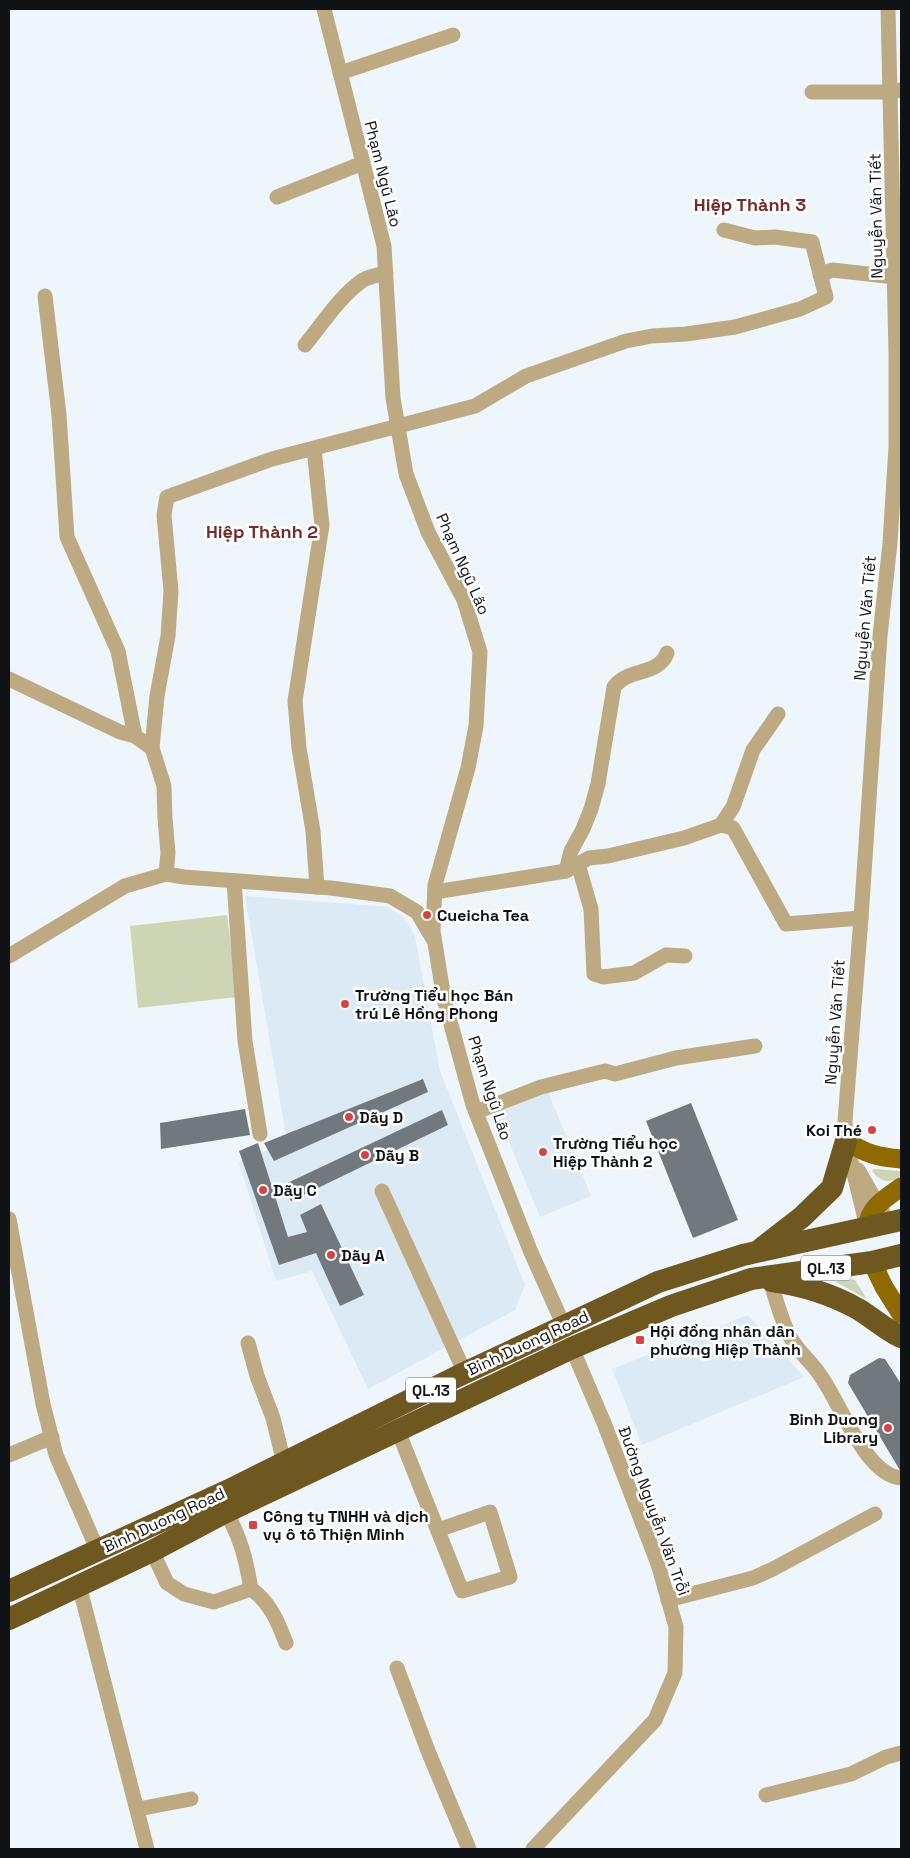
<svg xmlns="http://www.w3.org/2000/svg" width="910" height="1858" viewBox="0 0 910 1858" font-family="'Space Grotesk',sans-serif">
<rect width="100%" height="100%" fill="#eef6fc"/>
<g fill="#dbeaf4">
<path d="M245 896 389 907 403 918 410 927 415 937 440 1071 525 1285 515 1310 368 1389 312 1271 276 1281 239 1163 287 1141Z"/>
<path d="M546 1087 591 1196 540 1217 495 1108Z"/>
<path d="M748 1315 804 1377 642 1445 612 1369Z"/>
</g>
<g fill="#ced5b4">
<path d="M227 915 238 997 138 1008 130 926Z"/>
<path d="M874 1169 901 1171V1177C890 1184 880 1182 872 1171Z"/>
<path d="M846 1278 855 1280 867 1299 836 1282 838 1279Z"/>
</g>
<g fill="#72797e">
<path d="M423 1079 428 1092 274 1161 264 1143Z"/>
<path d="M691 1103 738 1220 693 1238 646 1121Z"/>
<path d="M245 1109 250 1135 161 1149 160 1123Z"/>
<path d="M442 1110 448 1125 291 1201 281 1186Z"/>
<path d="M258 1143 288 1237 307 1232 300 1215 321 1204 364 1295 340 1306 316 1253 279 1265 239 1151Z"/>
<path d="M879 1358 885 1359 901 1384V1472L848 1383 850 1375Z"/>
</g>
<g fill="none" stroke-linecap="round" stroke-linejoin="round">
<g stroke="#bdaa82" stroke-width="15">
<path d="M324 9 384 246 393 398 406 474 428 532 464 600 480 652 476 726 468 768 435 885 433 931 444 999 473 1105 530 1250 564 1326"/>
<path d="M340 73 453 35"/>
<path d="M812 92H890L901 90"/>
<path d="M277 197 363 163"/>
<path d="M820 275 832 270 895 277"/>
<path d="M45 296 59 415 67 537 118 651 135 736"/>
<path d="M305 345C323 323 340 296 363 280 370 276 378 275 386 273"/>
<path d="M314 449 322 525 295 701 299 748 313 831 317 887"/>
<path d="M9 679 120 732 135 736 152 748 164 786 165 818 168 853 166 874 184 877 331 888 390 896 417 912 433 939"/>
<path d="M152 748 157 696 168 636 171 591 164 515 167 497 272 459 475 406 526 376 626 341 652 336 686 334 735 327 800 309 826 297 812 242 775 237 755 238 724 230"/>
<path d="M721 825 733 807 753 750 778 714"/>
<path d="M578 864 589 858 608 856 684 838 721 825 733 828 786 924 861 918"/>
<path d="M566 871 571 851 583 829 591 809 598 784 614 687C627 668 659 676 667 653"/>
<path d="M234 881 245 1041 260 1134"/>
<path d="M435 892 566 871 578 864 591 909 594 974 603 977 634 973 666 955 685 956"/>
<path d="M9 956 125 886 166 874"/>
<path d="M476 1112 541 1087 605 1071 615 1074 676 1058 755 1046"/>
<path d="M858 1170 883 1213"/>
<path d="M382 1191 465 1373"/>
<path d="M9 1219 43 1404 56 1455 98 1551"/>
<path d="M867 1227 846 1141 845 1121 861 918 880 636 890 543 896 447V353L888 9"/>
<path d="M770 1281C776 1299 781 1319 789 1335 797 1351 811 1361 820 1375 840 1402 865 1475 901 1478"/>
<path d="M248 1343 257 1376 273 1418 284 1463"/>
<path d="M398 1431 462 1591 510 1577 490 1512 438 1530"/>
<path d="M9 1455 52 1437"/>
<path d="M226 1512C241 1538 246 1560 251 1589"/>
<path d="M152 1551 167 1583 184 1594 214 1602 251 1589C270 1602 278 1622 286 1643"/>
<path d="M79 1585 147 1849"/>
<path d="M668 1600 753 1578 773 1569 875 1514"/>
<path d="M397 1668 428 1751 469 1849"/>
<path d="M766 1795 851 1774 886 1757 901 1753"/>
<path d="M138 1809 191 1799"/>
<path d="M533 1849 655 1720 675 1673 676 1627 658 1564 604 1423 572 1348"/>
</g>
<g stroke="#8e6a00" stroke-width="19">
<path d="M846 1141C866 1154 878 1157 901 1159"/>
<path d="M867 1227C870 1206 885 1199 901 1187"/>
<path d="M872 1262 884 1287 901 1314"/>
</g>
<g stroke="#6f5720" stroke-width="22">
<path d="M762 1248 802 1217 832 1188 846 1141"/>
<path d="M772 1281C801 1285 833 1295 858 1309 873 1318 886 1330 901 1337"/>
<path d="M9 1591 229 1490 458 1376 658 1282 743 1255 901 1220"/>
<path d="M9 1619 152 1551 226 1512 572 1348 671 1306 751 1279 872 1262 901 1255"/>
</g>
</g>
<g fill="#d44542" stroke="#fff" stroke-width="2">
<circle cx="427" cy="915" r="5"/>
<circle cx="345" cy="1004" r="5"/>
<circle cx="349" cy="1117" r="5"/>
<circle cx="872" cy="1130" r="5"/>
<circle cx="543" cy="1152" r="5"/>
<circle cx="365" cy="1155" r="5"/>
<circle cx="263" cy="1190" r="5"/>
<circle cx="331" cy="1255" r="5"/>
<rect x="635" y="1335" width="10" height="10" rx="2.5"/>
<circle cx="888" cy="1428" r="5"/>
<rect x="248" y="1520" width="10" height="10" rx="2.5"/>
</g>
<g text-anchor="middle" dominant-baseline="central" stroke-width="5" stroke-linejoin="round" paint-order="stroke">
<g fill="#fff" stroke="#585a5b" stroke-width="1">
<rect x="801" y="1255.5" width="50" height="25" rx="4"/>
<rect x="406" y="1377.5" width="50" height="25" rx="4"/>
</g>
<g font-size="15" font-weight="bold" fill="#101315">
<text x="826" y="1268">QL.13</text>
<text x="431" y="1390">QL.13</text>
</g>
<g font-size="16" fill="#101315" stroke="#fff">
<text transform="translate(383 174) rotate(76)">Phạm Ngũ Lão</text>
<text transform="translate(876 216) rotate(-91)">Nguyễn Văn Tiết</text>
<text transform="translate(463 564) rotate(66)">Phạm Ngũ Lão</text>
<text transform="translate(865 618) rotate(-85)">Nguyễn Văn Tiết</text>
<text transform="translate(835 1022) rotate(-86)">Nguyễn Văn Tiết</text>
<text transform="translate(490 1088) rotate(72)">Phạm Ngũ Lão</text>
<text transform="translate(528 1343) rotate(-25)">Binh Duong Road</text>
<text transform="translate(654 1511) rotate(70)">Đường Nguyễn Văn Trỗi</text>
<text transform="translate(164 1520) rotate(-25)">Binh Duong Road</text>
</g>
<g font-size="16" font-weight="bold" fill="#101315" stroke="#fff" text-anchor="start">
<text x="437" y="915">Cueicha Tea</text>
<text x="355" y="995">Trường Tiểu học Bán<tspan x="355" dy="18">trú Lê Hồng Phong</tspan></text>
<text x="359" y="1117">Dãy D</text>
<text x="862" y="1130" text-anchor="end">Koi Thé</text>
<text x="553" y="1143">Trường Tiểu học<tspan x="553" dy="18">Hiệp Thành 2</tspan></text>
<text x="375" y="1155">Dãy B</text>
<text x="273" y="1190">Dãy C</text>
<text x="341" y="1255">Dãy A</text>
<text x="650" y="1331">Hội đồng nhân dân<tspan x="650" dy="18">phường Hiệp Thành</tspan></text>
<text x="878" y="1419" text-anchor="end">Binh Duong<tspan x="878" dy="18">Library</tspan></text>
<text x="263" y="1516">Công ty TNHH và dịch<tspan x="263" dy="18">vụ ô tô Thiện Minh</tspan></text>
</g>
<g font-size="18" font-weight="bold" fill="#742e2a" stroke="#fff">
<text x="750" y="204">Hiệp Thành 3</text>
<text x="262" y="531">Hiệp Thành 2</text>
</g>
</g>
<rect width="910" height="1858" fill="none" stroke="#101315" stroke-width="20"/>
</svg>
